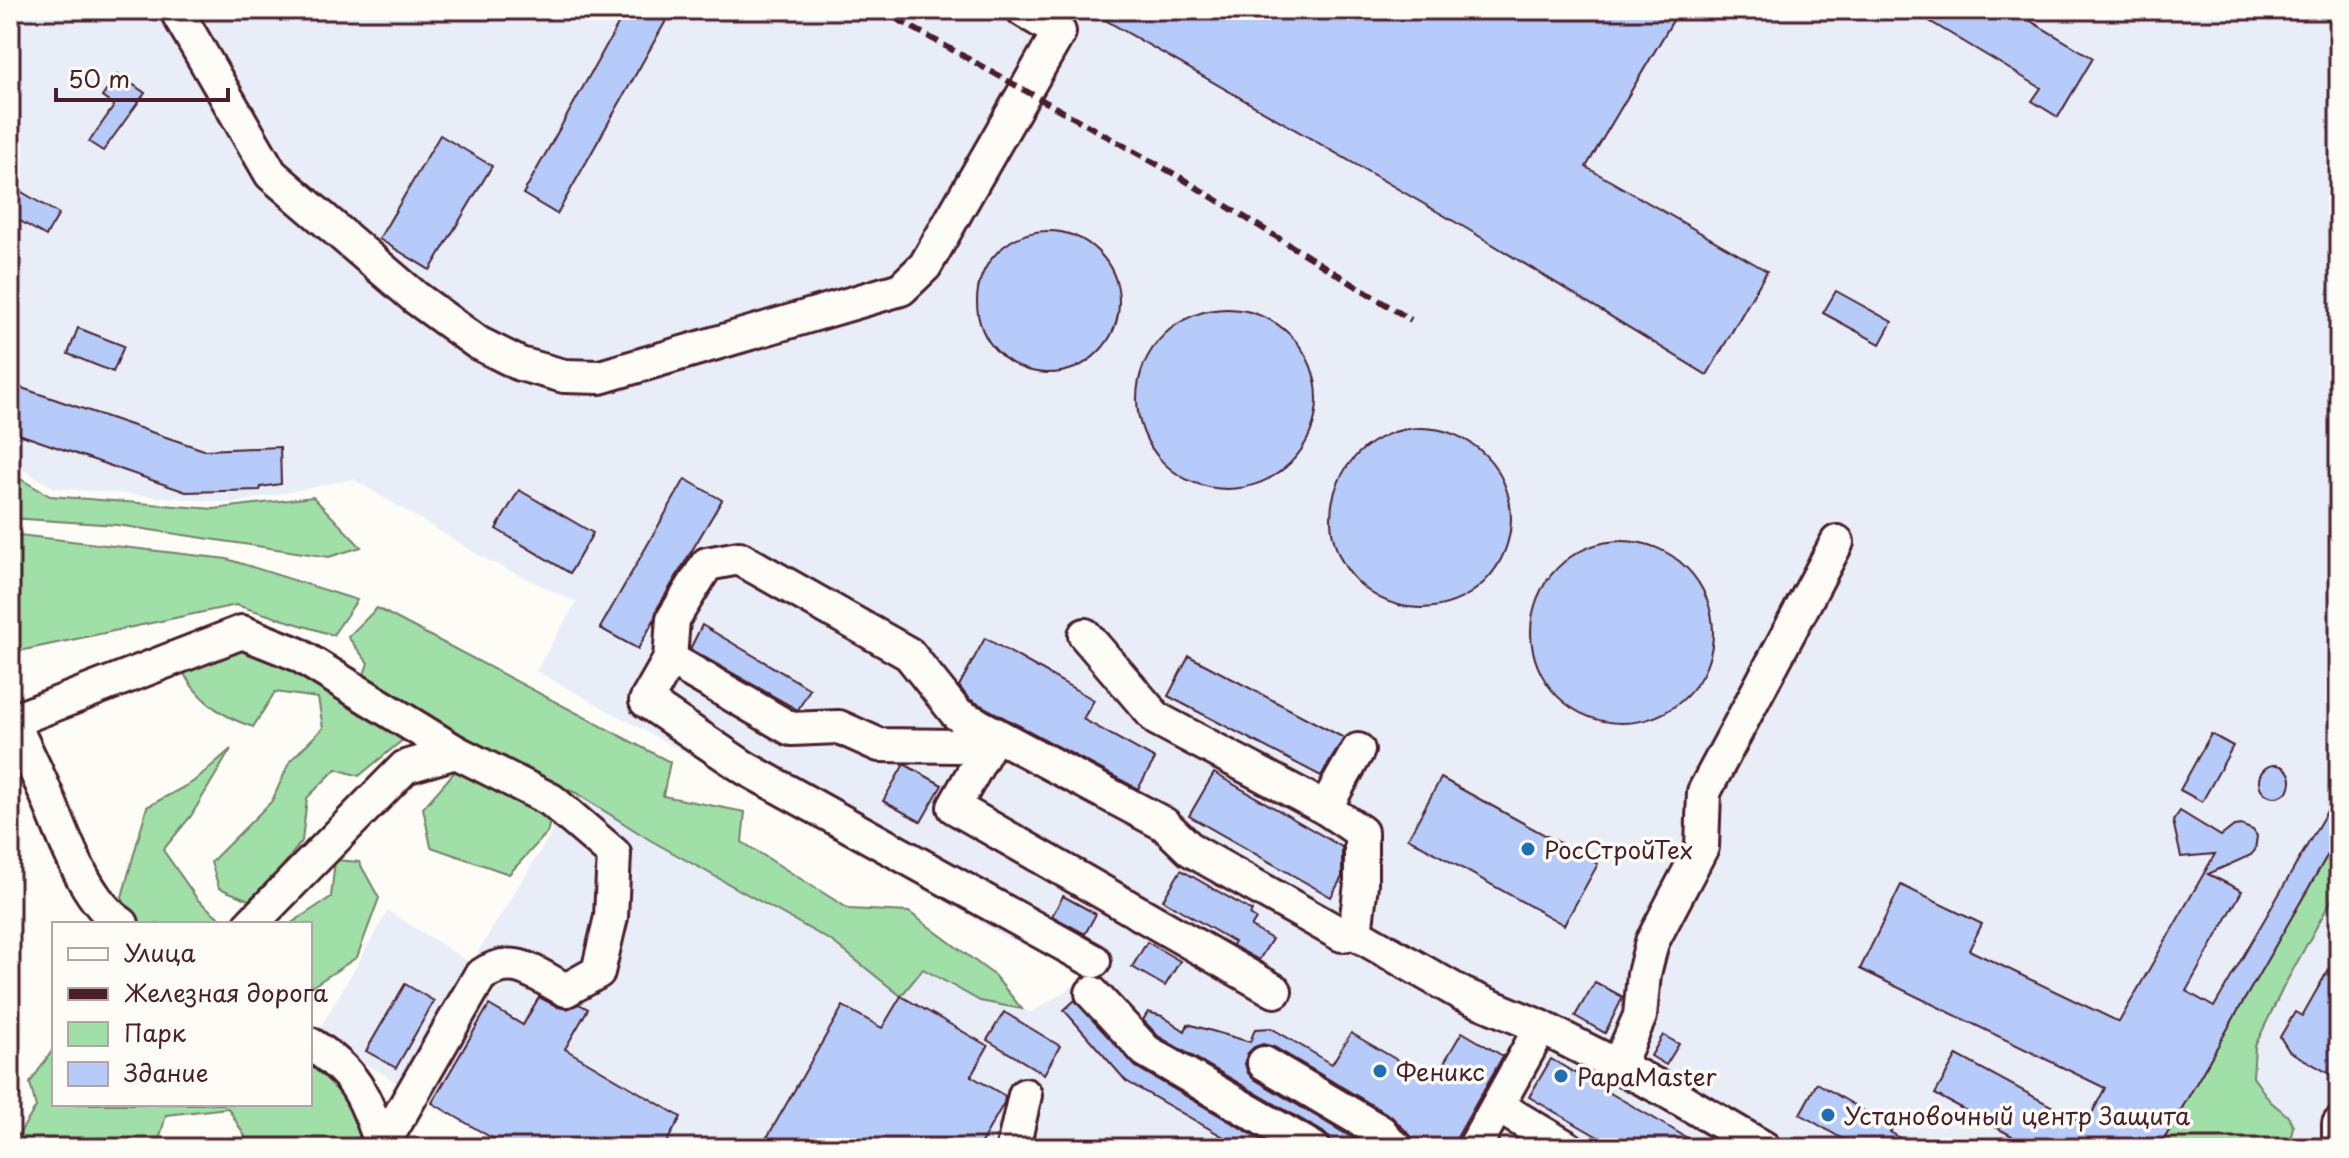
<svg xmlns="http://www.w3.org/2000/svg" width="2349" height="1158" viewBox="0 0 2349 1158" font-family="'Playpen Sans',sans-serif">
<rect width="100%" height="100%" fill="#fdfcf7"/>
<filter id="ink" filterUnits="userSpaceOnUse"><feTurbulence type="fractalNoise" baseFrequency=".0125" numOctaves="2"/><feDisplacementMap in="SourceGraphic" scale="16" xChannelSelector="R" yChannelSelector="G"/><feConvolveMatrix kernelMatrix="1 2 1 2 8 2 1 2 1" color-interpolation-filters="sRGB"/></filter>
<g filter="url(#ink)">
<path fill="#e8edf8" d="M10 10H2339V1148H509L316 1035 388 911 471 963 576 793 650 840 833 942 900 996 922 969 980 1001 1032 1012 1091 975 1001 935 806 819 536 671 576 602 489 561 353 479 234 503 55 488 10 463Z"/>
<g fill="#a0dfa8" stroke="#757f6a" stroke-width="2">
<path d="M10 473 50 496 214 509 313 497 361 547 329 557 117 525 10 518Z"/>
<path d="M10 534 227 559 357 600 333 635 236 605 10 653Z"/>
<path d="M377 608 670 762 663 796 745 812 742 842 849 909 909 912 994 975 1022 1009 980 1001 923 969 901 996 833 942 650 840 576 793 471 751 361 683 368 663 348 637Z"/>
<path d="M237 647 274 656 410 734 359 776 336 769 307 798 302 841 274 877 249 900 219 888 211 862 272 801 290 761 323 728 318 698 275 692 253 727C220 716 195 698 180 666Z"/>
<path d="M231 749 191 816 163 850 198 900 222 920 221 924H139L130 918 122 897 147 807 193 782Z"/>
<path d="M464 761 553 810 547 833 509 874 431 847 423 808Z"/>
<path d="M2339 835V886L2284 986 2255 1046 2253 1077 2270 1101 2289 1117 2293 1126 2290 1142 2285 1148H2247L2239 1145 2226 1148H2159Z"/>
<path d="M335 860 359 862 379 898 357 957 310 988V924H290L331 897Z"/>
<path d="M54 1048V1104H310V1054L325 1063 365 1123 354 1148H252L228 1108 166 1115 157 1148H10L36 1107 30 1083Z"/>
</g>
<g fill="#b6cbfa" stroke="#4a1f2b" stroke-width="2">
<path d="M595 10H672L557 214 523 194 619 23Z"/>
<path d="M1088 10H1663L1675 17 1586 167 1767 271 1707 375 1469 230Z"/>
<path d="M1911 10H2012L2093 58 2058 117 2032 101 2041 88Z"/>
<path d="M118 74 145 93 103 151 89 142 114 106 102 97Z"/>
<path d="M440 135 492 166 430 270 379 239Z"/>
<path d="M10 185 59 214 46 236 10 215Z"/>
<circle cx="1048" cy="302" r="71"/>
<path d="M1836 291 1892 322 1880 344 1823 313Z"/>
<circle cx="1227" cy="399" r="90"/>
<path d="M78 328 124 346 113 372 68 354Z"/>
<path d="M10 384 204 450 280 447 281 484 261 487 260 490 186 492 10 431Z"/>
<circle cx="1421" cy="518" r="90"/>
<path d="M685 479 722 500 657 609 654 620 638 649 600 628Z"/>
<path d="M519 490 593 533 570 573 496 529Z"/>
<circle cx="1622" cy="632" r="91"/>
<path d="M702 625 810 689 798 710 690 649Z"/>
<path d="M985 638 1094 700 1083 719 1155 759 1138 789 969 699 959 686Z"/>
<path d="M1189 656 1344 738 1321 776 1168 696Z"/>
<path d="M2211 734 2233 746 2202 802 2180 790Z"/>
<path d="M904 764 942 785 921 822 883 801Z"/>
<circle cx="2275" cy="781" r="16"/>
<path d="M1214 773 1342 847V877L1331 897 1189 816Z"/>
<path d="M1441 778 1598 864 1564 925 1408 838Z"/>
<path d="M2339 790V835L2159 1148H2006L2012 1136 1935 1094 1957 1055 2086 1125 2105 1088 1860 969 1901 885 1982 924 1969 950 2119 1022 2215 854 2181 857 2173 821 2180 811 2221 836 2234 826 2241 825 2253 830 2257 836 2255 850 2251 855 2208 874 2242 891 2186 991 2214 1007Z"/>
<path d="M1181 870 1252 911 1250 915 1256 919 1251 927 1272 939 1259 960 1232 945 1234 942 1163 900Z"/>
<path d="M1063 896 1096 914 1085 934 1052 916Z"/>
<path d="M1147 942 1180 961 1165 986 1132 967Z"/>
<path d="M2339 951V1079L2289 1051 2280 1037 2295 1012 2302 1016Z"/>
<path d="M1595 982 1623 997 1605 1033 1575 1016Z"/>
<path d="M405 984 434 1001 396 1068 366 1051Z"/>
<path d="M901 996 988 1046 971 1076 1005 1096 1004 1103 978 1148H761L843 1006 882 1028Z"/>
<path d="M539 997 558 1007 567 1009 579 1004 588 1009 565 1049 681 1117 663 1148H509L432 1103 489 1005 523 1025Z"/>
<path d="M1075 1000 1136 1067 1275 1148H1243L1126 1081 1064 1010Z"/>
<path d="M1004 1012 1060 1046 1044 1074 987 1040Z"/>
<path d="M1148 1012 1162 1016 1185 1031 1188 1024 1250 1042 1255 1029 1271 1028 1332 1064 1351 1033 1433 1081 1462 1032 1503 1056 1451 1148H1416L1413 1138 1391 1116 1274 1047 1263 1044 1254 1047 1247 1054 1245 1064 1248 1073 1254 1079 1369 1148H1332L1330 1139 1323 1132 1158 1036 1143 1020Z"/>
<path d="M1663 1035 1679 1044 1666 1065 1651 1056Z"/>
<path d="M1551 1059 1657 1120 1704 1148H1617L1529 1097Z"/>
<path d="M1817 1083 1893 1128 1890 1132 1918 1148H1858L1800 1114Z"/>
</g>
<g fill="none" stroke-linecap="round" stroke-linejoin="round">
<g stroke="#4a1f2b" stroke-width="38">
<g id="minor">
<path d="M176 10 271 174 416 298 478 343 520 364 564 376 600 377 901 289 925 266 1059 32 1023 10"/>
<path d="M1085 635 1157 719 1325 808 1361 832V884L1355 933"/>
<path d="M670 659 791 729 839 727 879 745 960 746 975 723"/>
<path d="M995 734 954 807 1275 991"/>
<path d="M1325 808 1358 750"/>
<path d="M122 924C85 900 66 841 49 801 38 774 25 748 12 721L242 632 297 654 456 752"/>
<path d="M251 924 405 767 456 752 551 800 614 854 611 917 598 972 566 990C534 974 514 952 480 976L381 1148"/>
<path d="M1094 961 745 768 646 701 670 659 673 619 707 564 739 558 909 654 957 714 1164 824 1191 850 1342 935 1355 933 1462 994 1541 1027 1665 1090 1764 1148"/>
<path d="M1092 993 1146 1051 1313 1148"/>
<path d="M310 1044C357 1073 364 1096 382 1145"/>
<path d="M1264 1063 1381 1132 1390 1144 1397 1148"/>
<path d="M1618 1066 1640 1016 1644 974 1652 942 1702 847 1704 792 1837 542"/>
<path d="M1499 1107 1568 1148"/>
<path d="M1013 1148 1025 1095"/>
<path d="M1474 1148 1541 1027"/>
<path d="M2339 1148V1124"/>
</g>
</g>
<use href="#minor" stroke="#fdfcf7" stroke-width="32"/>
<path stroke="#4a1f2b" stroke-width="6" stroke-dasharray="12 6" stroke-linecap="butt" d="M881 10 1178 176 1411 320"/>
</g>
</g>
<g fill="#1f6fb2" stroke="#fdfcf7" stroke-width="3">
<circle cx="1528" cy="849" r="8"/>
<circle cx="1380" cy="1071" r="8"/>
<circle cx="1561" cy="1076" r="8"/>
<circle cx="1828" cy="1115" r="8"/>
</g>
<g text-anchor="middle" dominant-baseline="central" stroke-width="7" stroke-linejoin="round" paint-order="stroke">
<g font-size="24" fill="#4a1f2b" stroke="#fdfcf7" text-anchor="start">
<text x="1544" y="849">РосСтройТех</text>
<text x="1396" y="1071">Феникс</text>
<text x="1577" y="1076">PapaMaster</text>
<text x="1844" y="1115">Установочный центр Защита</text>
</g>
</g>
<rect width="2349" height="1158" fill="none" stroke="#fdfcf7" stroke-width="40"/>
<rect x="20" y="20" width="2309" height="1118" fill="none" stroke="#4a1f2b" stroke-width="3" filter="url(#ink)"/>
<rect x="52" y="922" width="260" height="184" fill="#fdfcf7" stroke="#b5a4a5" stroke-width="2"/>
<rect x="68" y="948" width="40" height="12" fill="#fdfcf7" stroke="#b5a4a5" stroke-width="2"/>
<text x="124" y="962" font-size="24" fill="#4a1f2b">Улица</text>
<rect x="68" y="988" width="40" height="12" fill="#4a1f2b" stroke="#b5a4a5" stroke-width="2"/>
<text x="124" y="1002" font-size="24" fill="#4a1f2b">Железная дорога</text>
<rect x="68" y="1022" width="40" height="24" fill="#a0dfa8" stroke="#b5a4a5" stroke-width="2"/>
<text x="124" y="1042" font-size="24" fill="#4a1f2b">Парк</text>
<rect x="68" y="1062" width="40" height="24" fill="#b6cbfa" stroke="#b5a4a5" stroke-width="2"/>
<text x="124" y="1082" font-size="24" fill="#4a1f2b">Здание</text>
<path d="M56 88v12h172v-12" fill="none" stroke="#4a1f2b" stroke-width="4"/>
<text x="68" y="88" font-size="24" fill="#4a1f2b" stroke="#fdfcf7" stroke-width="6" paint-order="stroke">50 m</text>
</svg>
